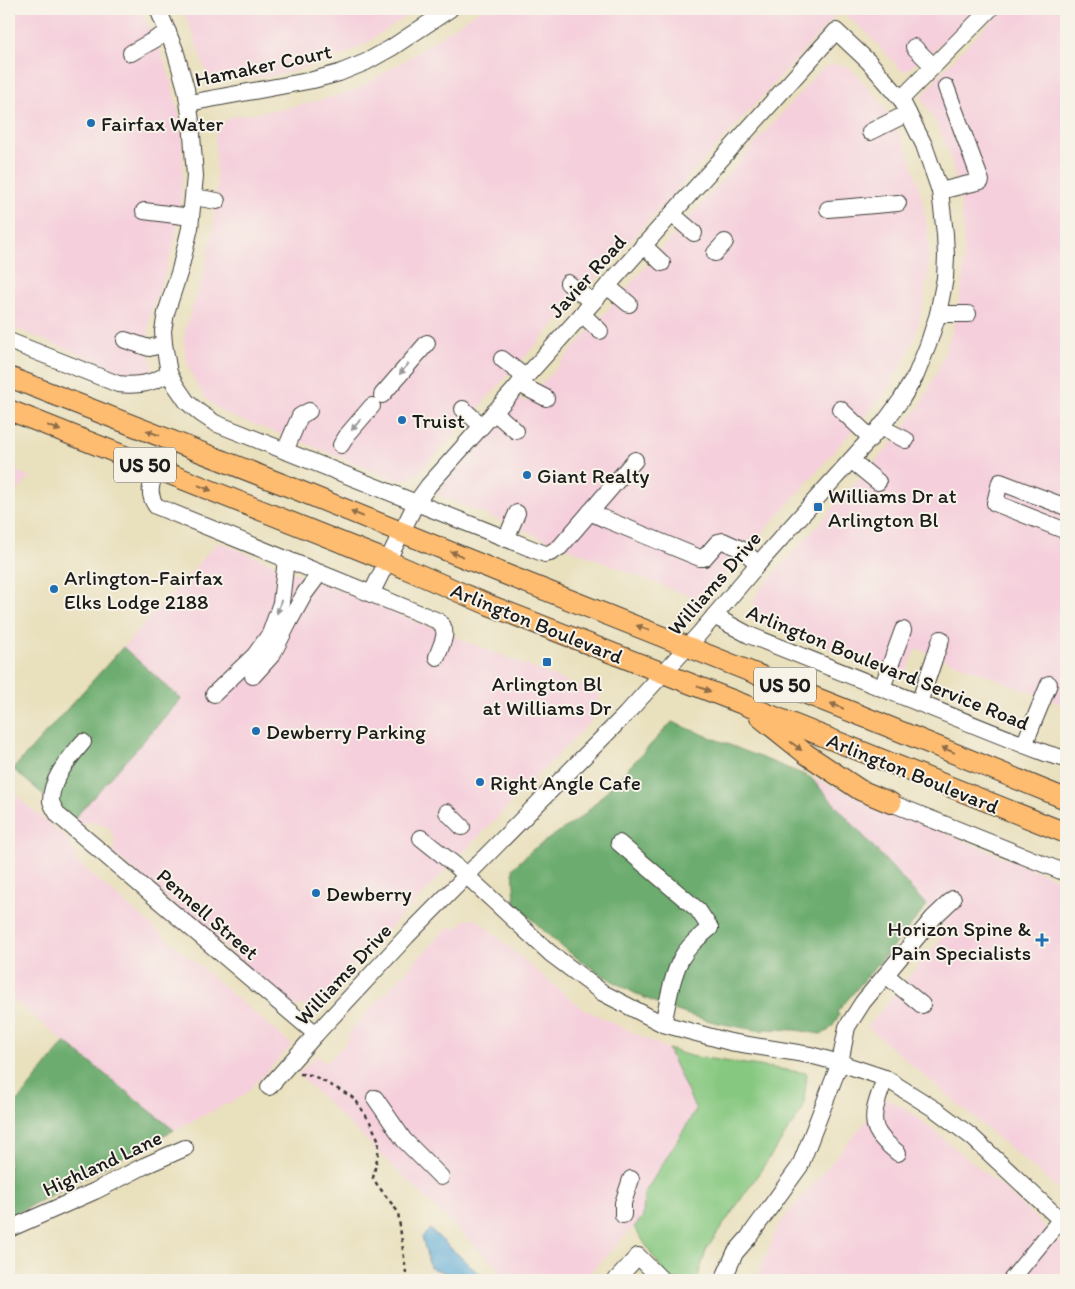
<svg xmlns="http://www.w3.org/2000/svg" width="1075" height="1289" viewBox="0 0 1075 1289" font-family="Itim,sans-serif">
<rect width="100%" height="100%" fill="#f7f3e8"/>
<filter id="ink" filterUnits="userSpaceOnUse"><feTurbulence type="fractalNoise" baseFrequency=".02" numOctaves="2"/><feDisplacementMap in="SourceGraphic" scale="10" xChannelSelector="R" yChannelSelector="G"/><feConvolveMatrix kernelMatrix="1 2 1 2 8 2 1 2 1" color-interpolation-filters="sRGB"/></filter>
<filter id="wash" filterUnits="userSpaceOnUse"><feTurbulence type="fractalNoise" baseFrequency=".0096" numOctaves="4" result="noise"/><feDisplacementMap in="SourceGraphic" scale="20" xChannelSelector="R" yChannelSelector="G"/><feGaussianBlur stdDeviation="1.12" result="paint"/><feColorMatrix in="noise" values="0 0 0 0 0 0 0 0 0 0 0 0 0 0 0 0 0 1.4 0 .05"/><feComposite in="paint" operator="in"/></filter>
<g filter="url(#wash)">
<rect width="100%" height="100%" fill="#e9e0bd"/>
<g fill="#f5cfdc">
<path d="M9 9H139L157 43 165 63 171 82 179 115 182 138 183 174 181 204 175 240 165 273 151 311 149 320 148 340V351L153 371 161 387 9 326Z"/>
<path d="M182 9H417L365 44 346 54 323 62 284 74 249 79 222 80 212 77 208 73 204 67 193 34Z"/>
<path d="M481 9H976L925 60 921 57 912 67 903 72 863 29 840 11 419 473 408 480H395L307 444 231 416 219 409 209 401 200 391 194 379 189 368 186 356 184 341 186 327 203 276 213 231 217 186 215 137 218 128 223 122 231 117 282 109 313 102 349 92 360 87 411 57Z"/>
<path d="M1005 9H1066V706L916 648 904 678 765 624 756 615 754 606 755 597 760 589 898 436 921 404 940 366 952 331 958 308 963 279 964 253 963 225 959 191 950 156 940 130 921 97 934 83 933 81 986 26Z"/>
<path d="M832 64 842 65 851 69 876 96 895 125 908 152 918 182 927 225 929 251 928 270 924 302 914 338 906 357 885 393 717 585 710 591 702 595 694 596 686 595 530 533 436 494 518 399 526 402 819 71 823 68Z"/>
<path d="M9 468 30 477 9 500Z"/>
<path d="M218 542 600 695 592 720 315 1005 294 1006 114 854 115 838 108 827 92 821 80 825 73 820 180 699 123 647Z"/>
<path d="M810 777 1066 883V1198L1057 1188 867 1027 948 930Z"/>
<path d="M9 790 70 841 78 863 292 1045 243 1096 174 1130 9 997Z"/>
<path d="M476 919 580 1007 668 1049 696 1110 644 1193 643 1217 583 1280H510L298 1074 316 1056 327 1063 346 1043 352 1028 450 925 454 930 465 920Z"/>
<path d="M886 1098 915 1115 1016 1199 1065 1248 1066 1250V1280H756L779 1224Z"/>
</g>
<path fill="#86c880" stroke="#51724e" d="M668 1049 690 1056 807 1073 803 1109 706 1250 697 1280H669L634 1227 643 1217 644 1194 696 1110Z"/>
<g fill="#6cac6e" stroke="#446445">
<path d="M123 647 181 699 73 820 13 769Z"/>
<path d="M672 722 810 777 927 906 837 1012 839 1015C834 1024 831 1032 820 1034L796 1030 764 1029 763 1031C742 1028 720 1024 699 1018 653 1005 611 983 573 955 552 940 534 921 515 903L513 868 532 850 584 815Z"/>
<path d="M65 1042 174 1130 9 1217V1112Z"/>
</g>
<path fill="#5caad6" stroke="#3c6379" d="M430 1229 486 1280H471L430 1268 422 1237Z"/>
</g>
<g filter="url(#ink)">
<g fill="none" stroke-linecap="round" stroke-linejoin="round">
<g stroke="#3b3934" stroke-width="18">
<g id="minor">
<path d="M158 9 175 50 186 89 191 121 195 176 190 228 180 270 166 313 163 331 164 344 169 373 176 386 187 402 200 413 215 423 545 554 550 553 560 547 635 460"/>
<path d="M914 47 933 66"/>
<path d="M131 53 168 32"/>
<path d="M901 99 990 9"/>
<path d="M189 103 313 80 339 73 366 62 391 48 450 9"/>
<path d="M870 132 908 113"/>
<path d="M940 191 981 181 946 87"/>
<path d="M194 197 217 201"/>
<path d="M828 209 898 203"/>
<path d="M144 211 191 217"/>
<path d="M672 214 694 233"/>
<path d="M643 245 662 263"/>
<path d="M715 253 725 242"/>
<path d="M568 283 592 302"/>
<path d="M607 286 629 304"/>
<path d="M582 314 600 331"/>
<path d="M938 314H968"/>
<path d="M125 340 149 348 164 344"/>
<path d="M9 341 118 384C138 386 152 384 169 373"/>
<path d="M502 359 525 377"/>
<path d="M519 384 546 398"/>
<path d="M382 395 427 343"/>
<path d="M463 409 482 426"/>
<path d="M840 409 871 438"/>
<path d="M494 412 516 431"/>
<path d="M880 427 906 440"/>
<path d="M341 445 348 434 372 406"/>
<path d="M285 451 300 416 309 411"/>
<path d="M851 460 878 482"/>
<path d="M157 469C151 483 147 493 156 506L438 621C451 631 441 644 437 657"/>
<path d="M1066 507 1000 482 995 503 1066 531"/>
<path d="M590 512 605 519 700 558H704L718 542 723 541 743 550 758 564"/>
<path d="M506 539 517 513"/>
<path d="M714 616 749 635 1024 745 1048 754 1066 759"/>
<path d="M253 676 272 655 289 622 305 593 320 573"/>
<path d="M882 688 903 630"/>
<path d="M214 694 255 655 270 634 281 603 286 559"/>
<path d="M919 703 941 639"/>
<path d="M83 742C70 758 51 778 51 801 52 806 56 811 58 815L316 1034"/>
<path d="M1024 745 1049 684"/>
<path d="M891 803 1066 873"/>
<path d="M447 812 462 827"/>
<path d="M421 838 455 865 550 953 603 993 663 1024 730 1042 810 1055 840 1063 885 1078 936 1110 972 1137 1066 1225"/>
<path d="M619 843 698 910 710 928C699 937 688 946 681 959 671 979 668 1002 663 1024"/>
<path d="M886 975 922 1005"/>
<path d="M885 1078C880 1095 867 1118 879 1134 883 1141 892 1148 898 1153"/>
<path d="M269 1087 316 1034 407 936 626 714 699 634 758 564 884 423 901 400 916 375 928 345 938 314 945 278 946 256 945 234 940 191 924 145 901 99 869 62 836 31 429 485 416 503 371 594"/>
<path d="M375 1098 404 1140 441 1177"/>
<path d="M623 1215V1203L631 1179"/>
<path d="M9 1229 95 1191 144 1166 185 1148"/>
<path d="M616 1280 638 1256 662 1280"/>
<path d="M723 1280 735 1253 748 1238 800 1166 840 1063 847 1027 863 1002 933 918 953 899"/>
<path d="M1011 1280 1061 1219"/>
</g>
</g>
<g stroke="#3b3934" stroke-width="22">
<g id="major">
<path d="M9 377 300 491 502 573 882 724 1066 799"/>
<path d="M9 410 388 561 489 605 745 705 1066 833"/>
<path d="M760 717 806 754 860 790 891 803"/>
</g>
</g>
<path stroke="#3b3934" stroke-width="2.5" stroke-dasharray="4 4" stroke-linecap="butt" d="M300 1074 312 1075 349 1095 355 1099 370 1122 379 1141 378 1154 373 1178 376 1183 398 1212 407 1280"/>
<use href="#minor" stroke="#fff" stroke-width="16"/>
<use href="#major" stroke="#febc70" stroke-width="20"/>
</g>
<defs><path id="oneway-solid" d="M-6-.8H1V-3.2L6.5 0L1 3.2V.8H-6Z" transform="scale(1.25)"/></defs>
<g fill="#999">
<use href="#oneway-solid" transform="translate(404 369) rotate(130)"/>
<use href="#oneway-solid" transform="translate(356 425) rotate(130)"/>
<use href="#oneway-solid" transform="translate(279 607) rotate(107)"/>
</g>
<g fill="#8d6c46">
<use href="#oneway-solid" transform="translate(54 428) rotate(22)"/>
<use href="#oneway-solid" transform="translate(153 433) rotate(-159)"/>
<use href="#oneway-solid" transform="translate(205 488) rotate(22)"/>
<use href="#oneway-solid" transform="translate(357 514) rotate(-158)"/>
<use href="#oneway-solid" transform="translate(457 554) rotate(-158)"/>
<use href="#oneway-solid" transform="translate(643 628) rotate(-158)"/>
<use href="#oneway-solid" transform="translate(704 689) rotate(22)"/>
<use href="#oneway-solid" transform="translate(837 706) rotate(-158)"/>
<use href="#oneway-solid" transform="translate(796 746) rotate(37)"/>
<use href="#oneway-solid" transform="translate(948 750) rotate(-158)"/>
</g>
</g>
<g fill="#1f6fb2" stroke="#f7f3e8" stroke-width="2">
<circle cx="91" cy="123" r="5"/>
<circle cx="402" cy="420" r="5"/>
<circle cx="527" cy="475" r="5"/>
<rect x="813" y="502" width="10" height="10" rx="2.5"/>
<circle cx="54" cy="589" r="5"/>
<rect x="542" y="657" width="10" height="10" rx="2.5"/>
<circle cx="256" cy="731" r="5"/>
<circle cx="480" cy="782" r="5"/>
<circle cx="316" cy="893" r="5"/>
<path d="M1039.5 932.5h5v5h5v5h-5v5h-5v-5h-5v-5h5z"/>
</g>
<g text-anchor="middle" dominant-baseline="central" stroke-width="4" stroke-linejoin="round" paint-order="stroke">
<g fill="#f7f3e8" stroke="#5e5c59" stroke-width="1">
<rect x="114" y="447.5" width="62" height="35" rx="4"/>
<rect x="754" y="667.5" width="62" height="35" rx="4"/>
</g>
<g font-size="20" font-weight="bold" fill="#1c1c1c">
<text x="145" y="465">US 50</text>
<text x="785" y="685">US 50</text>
</g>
<g font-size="21" fill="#1c1c1c" stroke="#f7f3e8">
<text transform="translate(263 65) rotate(-12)">Hamaker Court</text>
<text transform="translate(587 276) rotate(-48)">Javier Road</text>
<text transform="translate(714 583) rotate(-49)">Williams Drive</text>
<text transform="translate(537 623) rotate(22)">Arlington Boulevard</text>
<text transform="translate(888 667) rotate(22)">Arlington Boulevard Service Road</text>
<text transform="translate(913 773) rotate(22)">Arlington Boulevard</text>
<text transform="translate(208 914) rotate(41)">Pennell Street</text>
<text transform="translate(343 974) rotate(-47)">Williams Drive</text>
<text transform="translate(102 1163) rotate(-25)">Highland Lane</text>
</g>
<g font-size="21" fill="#1c1c1c" stroke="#f7f3e8" text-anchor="start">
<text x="101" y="123">Fairfax Water</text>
<text x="412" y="420">Truist</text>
<text x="537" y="475">Giant Realty</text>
<text x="828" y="495">Williams Dr at<tspan x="828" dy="24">Arlington Bl</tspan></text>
<text x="64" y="577">Arlington-Fairfax<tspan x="64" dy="24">Elks Lodge 2188</tspan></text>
<text x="547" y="683" text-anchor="middle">Arlington Bl<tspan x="547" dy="24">at Williams Dr</tspan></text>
<text x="266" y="731">Dewberry Parking</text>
<text x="490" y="782">Right Angle Cafe</text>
<text x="326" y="893">Dewberry</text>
<text x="1031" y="928" text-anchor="end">Horizon Spine &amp;<tspan x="1031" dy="24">Pain Specialists</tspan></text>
</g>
</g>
<rect width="1075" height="1289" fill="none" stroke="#f7f3e8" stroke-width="30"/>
</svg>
